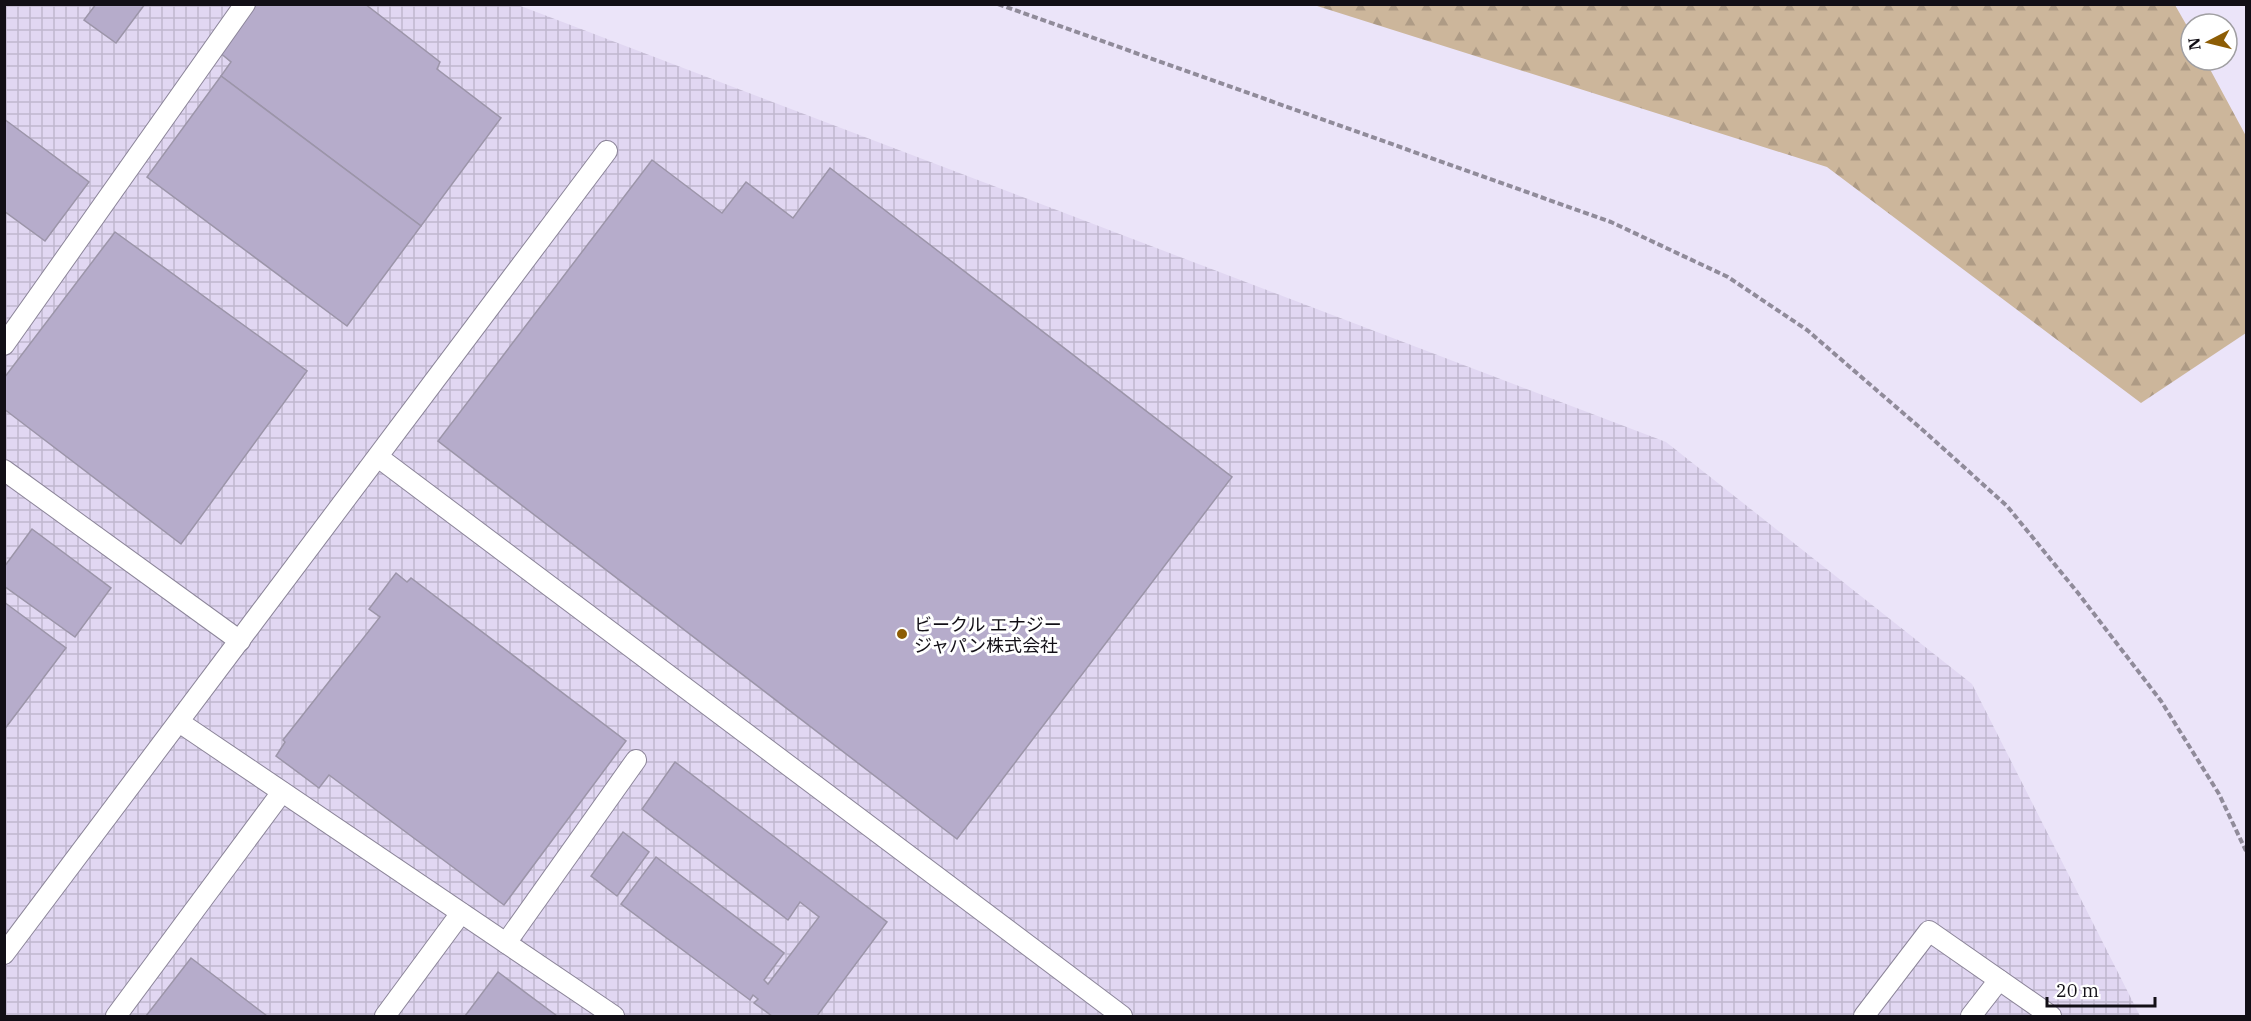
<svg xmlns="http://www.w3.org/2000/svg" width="2251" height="1021" viewBox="0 0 2251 1021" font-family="'IBM Plex Serif','Noto Sans JP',serif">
<defs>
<pattern id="industrial-grid" width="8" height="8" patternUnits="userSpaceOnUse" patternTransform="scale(1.5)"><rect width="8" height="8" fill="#e1d7f2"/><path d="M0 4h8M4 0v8" fill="none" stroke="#c0b7cf"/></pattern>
<pattern id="forest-firs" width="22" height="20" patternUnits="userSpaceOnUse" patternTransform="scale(1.5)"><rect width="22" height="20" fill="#ccb69b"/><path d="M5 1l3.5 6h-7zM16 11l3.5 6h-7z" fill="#ae9b85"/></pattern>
</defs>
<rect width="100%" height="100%" fill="#ebe4f9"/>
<path fill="url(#industrial-grid)" d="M5 4 518 5 1666 442 1972 684 2140 1016H5Z"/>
<path fill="url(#forest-firs)" d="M1314 5H2175L2191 33V60H2205L2246 136V333L2141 403 1827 167Z"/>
<g fill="#b6accb" stroke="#9c95a9" stroke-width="1.5">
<path d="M96 4H145L116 43 84 20Z"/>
<path d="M256 4H365L440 62 437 69 501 118 421 226 221 76 231 62 219 52Z"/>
<path d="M221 76 421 226 347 326 147 177Z"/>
<path d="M4 119 89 182 45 241 4 211Z"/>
<path d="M652 160 722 213 746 182 793 218 830 168 1232 477 957 839 438 441Z"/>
<path d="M115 232 307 371 181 544 4 409V378Z"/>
<path d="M32 529 111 588 75 637 4 586V567Z"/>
<path d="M396 573 407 582 411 578 626 741 504 905 329 775 319 788 276 756 285 742 283 740 380 617 369 609Z"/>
<path d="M4 602 66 648 4 730Z"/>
<path d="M675 762 887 922 817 1016H772L754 1003 758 999 753 995 750 1000 621 904 656 857 784 953 764 980 768 984 819 917 800 902 788 920 642 809Z"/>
<path d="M623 832 649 852 617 896 591 876Z"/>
<path d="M191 958 267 1016H146Z"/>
<path d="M498 972 557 1016H465Z"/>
</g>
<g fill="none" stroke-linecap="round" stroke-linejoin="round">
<g stroke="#8c8599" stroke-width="22">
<g id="lane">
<path d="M4 345 245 4"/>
<path d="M378 457 1122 1016"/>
<path d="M4 470 240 641"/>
<path d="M179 722 614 1016"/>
<path d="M506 943 636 760"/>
<path d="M4 954 607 151"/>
<path d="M116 1016 282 792"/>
<path d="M385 1016 461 913"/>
<path d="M1864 1016 1929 931 2051 1016"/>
<path d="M1971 1016 1999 980"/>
</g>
</g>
<path stroke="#908b9a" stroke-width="4" stroke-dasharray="6 3" stroke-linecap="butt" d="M998 4 1611 222 1728 277 1807 330 1925 432 2007 506 2078 593 2161 701 2219 794 2246 851"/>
<use href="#lane" stroke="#fff" stroke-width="20"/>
</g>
<circle fill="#8d5d05" stroke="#fff" stroke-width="2" cx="902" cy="634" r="6"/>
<g text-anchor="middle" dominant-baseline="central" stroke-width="6" stroke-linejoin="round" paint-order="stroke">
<g font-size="18" fill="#120f16" stroke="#fff" text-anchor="start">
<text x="914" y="624">ビークル エナジー<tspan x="914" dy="21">ジャパン株式会社</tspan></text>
</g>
</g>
<rect width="2251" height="1021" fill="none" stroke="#120f16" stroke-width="12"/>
<g transform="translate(2209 42) rotate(263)"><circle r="28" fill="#ffffff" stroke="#a09fa2" stroke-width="1.5"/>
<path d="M0-4.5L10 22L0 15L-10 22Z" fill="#8d5d05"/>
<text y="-9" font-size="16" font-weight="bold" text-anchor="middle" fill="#120f16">N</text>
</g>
<path d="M2047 997v9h108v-9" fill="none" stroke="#120f16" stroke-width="3"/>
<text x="2056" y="997" font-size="18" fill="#120f16" stroke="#ffffff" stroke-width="4.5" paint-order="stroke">20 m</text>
</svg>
